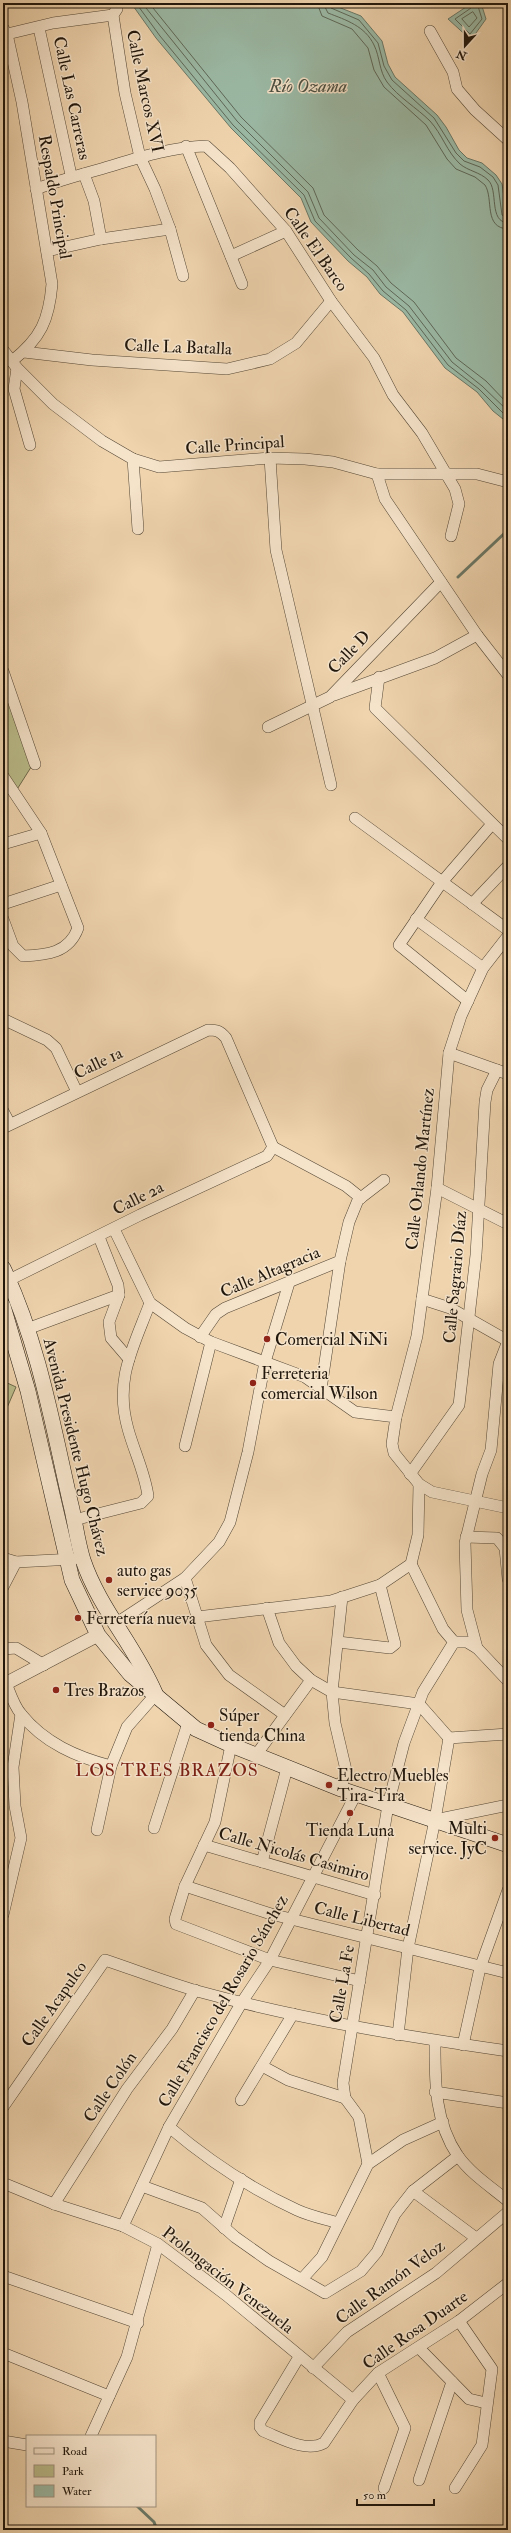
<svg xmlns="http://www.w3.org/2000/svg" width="511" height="2533" viewBox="0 0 511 2533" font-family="'IM FELL Double Pica',serif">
<rect width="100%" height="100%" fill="#efd4ae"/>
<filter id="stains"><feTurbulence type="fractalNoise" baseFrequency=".005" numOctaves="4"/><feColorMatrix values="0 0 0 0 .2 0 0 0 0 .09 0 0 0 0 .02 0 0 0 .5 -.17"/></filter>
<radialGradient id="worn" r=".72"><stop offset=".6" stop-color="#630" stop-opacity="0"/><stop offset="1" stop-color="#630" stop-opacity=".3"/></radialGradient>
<g fill="#babc8a" stroke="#6d694a">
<path d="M8 689 33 764 16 791 3 773V692Z"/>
<path d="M3 1381 16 1387 3 1417Z"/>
</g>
<g fill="#9bb9a5" stroke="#6a7867">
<path d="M131 3H328L361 16 382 41 388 64 395 77 437 115 446 127 459 150 467 158 482 163 496 175 502 184 508 222V423L493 411 477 392 445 368 403 312 380 294 367 277 348 261 311 222 301 198 231 128 156 38Z"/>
<path d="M472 3H481L486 19 471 40 448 19Z"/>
</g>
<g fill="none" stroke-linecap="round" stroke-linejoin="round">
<g stroke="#5e6858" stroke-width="1">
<path d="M136 3 160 36 233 125 304 195 315 221 351 258 369 274 383 291 406 310 448 365 479 389 508 418"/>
<path d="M142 3 237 121 308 192 319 218 354 255 373 270 386 287 409 306 452 362 482 386 508 411"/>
<path d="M149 3 241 117 313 188 324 215 358 250 377 266 391 283 414 302 456 358 486 381 508 404"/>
<path d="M317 3 322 16 352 29 368 48 374 70 384 87 426 125 447 159 456 169 475 177 485 185C494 199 483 228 508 229"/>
<path d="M323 3 328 13C346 20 365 26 374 45 380 57 379 71 387 82 398 97 417 108 430 121 442 134 447 152 460 164 468 171 480 172 488 180 499 190 488 222 508 223"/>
<path d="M328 3 331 8 359 20 378 43 384 66 392 80 434 118 456 153 464 161 480 167 493 177 498 185 502 215 508 218"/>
<path d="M472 3 471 8 455 19 470 34 482 19 477 3"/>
<path d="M473 12 477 18 469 27 462 19Z"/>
</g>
<g stroke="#6a7867" stroke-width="3">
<path d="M458 577 508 530"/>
<path d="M137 2506 154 2522 157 2530"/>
<path d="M49 2528 56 2530"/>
</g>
<g stroke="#544634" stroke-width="12">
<g id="minor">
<path d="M114 3 117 9 113 15 125 93 140 157 155 189 170 229 183 276"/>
<path d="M3 28 7 34 22 102 52 284C49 320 41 338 12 361"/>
<path d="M39 28 71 175"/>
<path d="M430 31 453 72 457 89 475 110 508 140"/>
<path d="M3 35 53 23 113 15"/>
<path d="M186 146 242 284"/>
<path d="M84 174 94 201 101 239"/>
<path d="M36 189C58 181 79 175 101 169 135 159 170 147 206 146L230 168 286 231 331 301 374 358 393 395 422 433 455 489 459 504 451 536"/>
<path d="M47 251 101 239 170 229"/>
<path d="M231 256 286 231"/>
<path d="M3 350 17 368 53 404 102 441 133 459 159 467 270 458 305 459 333 462 377 474H477L508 482"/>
<path d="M24 352 92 360 227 369 270 359 296 343 331 301"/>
<path d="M17 368 14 389 30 445"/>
<path d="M270 458 276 550 331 785"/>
<path d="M133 459 138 529"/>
<path d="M377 474 385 499 477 635 508 675"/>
<path d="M3 671 35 764"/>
<path d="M379 677 375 708 508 839"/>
<path d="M334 695 435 658 477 635"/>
<path d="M268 727 330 697 441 582"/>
<path d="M3 776 41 833 78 928C69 953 47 955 23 956L13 946 3 919"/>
<path d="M355 818 508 930"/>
<path d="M3 844 41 833"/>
<path d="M3 904 61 885"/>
<path d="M472 904 508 866"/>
<path d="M416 919 483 968"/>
<path d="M468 1001 399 945 442 882 492 824"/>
<path d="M3 1019 47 1040 56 1048 77 1092"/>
<path d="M449 1053 508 1074"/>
<path d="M3 1111 10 1124"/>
<path d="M3 1128 208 1030C217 1030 220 1031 226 1038L273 1147 267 1156 140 1215 3 1283"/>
<path d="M273 1147 346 1186 361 1198"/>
<path d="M437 1188 508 1224"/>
<path d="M114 1229 150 1303 185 1328 211 1342 305 1377 355 1412 396 1417 392 1444 394 1453 419 1484 432 1492 508 1508"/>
<path d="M99 1237 118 1285 119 1295 109 1322 111 1338 129 1359"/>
<path d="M422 1299 450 1308 508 1341 499 1364 491 1450 482 1474 465 1543 467 1610 477 1648 508 1681"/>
<path d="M27 1329 119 1295"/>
<path d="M200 1337 216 1314 225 1308 340 1261"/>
<path d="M321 1389 340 1261 349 1222 358 1200 384 1180"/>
<path d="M396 1417 417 1336 437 1188 449 1053 461 1016 483 968 508 936"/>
<path d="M185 1446 211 1342"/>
<path d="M410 1474 459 1405 476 1255 485 1102 487 1090 497 1070"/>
<path d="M74 1520 141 1503 148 1496C145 1473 134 1451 128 1429 114 1380 133 1348 150 1303"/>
<path d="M466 1537 497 1538 505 1548 508 1579"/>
<path d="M3 1558 16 1562 74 1559"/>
<path d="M185 1578 206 1645 229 1675 285 1715"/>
<path d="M3 1587 16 1562"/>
<path d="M267 1608 279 1643 296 1666 311 1680 332 1692 419 1704 449 1738 508 1734"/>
<path d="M197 1617 331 1601 380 1585 411 1564 418 1535 419 1484"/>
<path d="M115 1624 185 1578 219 1542 230 1522 248 1452 265 1362 289 1283"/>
<path d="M338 1642 390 1648 395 1644 380 1585"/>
<path d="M454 1642H467L477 1648"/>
<path d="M3 1649 16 1648 44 1665"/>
<path d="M6 1683C10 1693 14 1706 21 1714 44 1743 77 1757 111 1766"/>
<path d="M231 1745 215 1822 185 1886 175 1919 176 1924 270 1960 360 1981"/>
<path d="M256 1755 311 1680"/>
<path d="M341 1789 346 1770 335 1723 332 1692 342 1597"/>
<path d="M435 1820 508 1805"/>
<path d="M154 1828 188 1723"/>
<path d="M97 1830 111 1766 127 1727 156 1694"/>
<path d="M204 1845 375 1895"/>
<path d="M262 1862 287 1768"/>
<path d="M185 1886 271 1914 508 1973"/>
<path d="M3 1915 21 1838 15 1806 13 1767 21 1714"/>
<path d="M398 2035 408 1948 435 1820 449 1738"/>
<path d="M435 2041C435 2080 434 2121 458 2156 471 2174 491 2187 508 2201"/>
<path d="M463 2045 480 1968 508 1890"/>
<path d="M262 2066 288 2080 345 2098"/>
<path d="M435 2092 508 2103"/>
<path d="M241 2100 293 2014"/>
<path d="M3 2107 105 1960C135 1970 166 1982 197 1991 299 2019 403 2036 508 2051"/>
<path d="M169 2127C208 2160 251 2189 297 2210 310 2216 325 2219 338 2223"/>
<path d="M368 2164 359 2117 345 2098 343 2083 388 1805 404 1743 423 1692 454 1642 443 1629 411 1564"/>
<path d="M3 2183 54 2204 123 2226 158 2244 226 2295 353 2400"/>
<path d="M142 2186 202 2208 235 2237 269 2261 325 2293 361 2271 377 2252 395 2214 413 2191 458 2156"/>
<path d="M413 2191 476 2238"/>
<path d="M54 2204 127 2089 172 2029 195 1990"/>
<path d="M123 2226 169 2127 242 2002 270 1960 356 1794"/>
<path d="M224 2228 241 2179"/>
<path d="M3 2276 138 2323"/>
<path d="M302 2279 322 2257 368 2164 403 2140 443 2122"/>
<path d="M419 2348 469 2399 486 2403"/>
<path d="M3 2353 109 2396"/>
<path d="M299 2357 260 2422V2427L263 2431C281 2438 306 2453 324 2443L353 2400 378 2373 459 2321 508 2283"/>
<path d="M313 2368 347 2332 436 2273 508 2212"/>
<path d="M378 2373 405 2428 384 2488"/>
<path d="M91 2436 127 2357 158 2244"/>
<path d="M3 2441 27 2445"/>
<path d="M419 2480 452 2382"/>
<path d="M455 2488 482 2445 492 2369 459 2321"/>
</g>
</g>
<g stroke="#544634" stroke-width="14">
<path id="tertiary" d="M3 1685 98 1635"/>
</g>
<g stroke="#20160b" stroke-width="16">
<g id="secondary">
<path d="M3 1268C38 1341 52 1422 70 1501 75 1520 77 1541 83 1560 99 1608 135 1646 155 1693"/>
<path d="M3 1306 28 1391 72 1580 98 1635 130 1674 196 1729 231 1745 341 1789 508 1845"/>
</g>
</g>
<use href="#minor" stroke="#f5e3ca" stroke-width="11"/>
<use href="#tertiary" stroke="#f5e3ca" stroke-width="13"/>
<use href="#secondary" stroke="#f5e3ca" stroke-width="15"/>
</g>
<g fill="#8f2418" stroke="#f5e3ca" stroke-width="1.5">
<circle cx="267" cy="1339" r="4"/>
<circle cx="253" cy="1383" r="4"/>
<circle cx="109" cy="1580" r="4"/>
<circle cx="78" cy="1618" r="4"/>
<circle cx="56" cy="1690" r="4"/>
<circle cx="211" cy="1725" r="4"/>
<circle cx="329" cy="1785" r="4"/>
<circle cx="350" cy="1813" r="4"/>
<circle cx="495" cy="1838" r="4"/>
</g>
<g text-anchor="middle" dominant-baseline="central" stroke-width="3" stroke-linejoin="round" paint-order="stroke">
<g font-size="17" fill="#20160b" stroke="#f5e3ca">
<text transform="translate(145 91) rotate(78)">Calle Marcos XVI</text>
<text transform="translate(72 98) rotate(78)">Calle Las Carreras</text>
<text transform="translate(55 197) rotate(80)">Respaldo Principal</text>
<text transform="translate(316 249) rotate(55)">Calle El Barco</text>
<text transform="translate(178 347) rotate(2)">Calle La Batalla</text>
<text transform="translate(235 445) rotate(-4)">Calle Principal</text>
<text transform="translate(349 652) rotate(-46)">Calle D</text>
<text transform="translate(98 1063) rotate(-26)">Calle 1a</text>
<text transform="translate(420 1169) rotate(-84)">Calle Orlando Martínez</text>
<text transform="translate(138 1198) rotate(-27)">Calle 2a</text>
<text transform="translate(270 1272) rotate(-23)">Calle Altagracia</text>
<text transform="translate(455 1277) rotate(-85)">Calle Sagrario Díaz</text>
<text transform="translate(76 1447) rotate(76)">Avenida Presidente Hugo Chávez</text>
<text transform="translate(294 1854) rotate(16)">Calle Nicolás Casimiro</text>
<text transform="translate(362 1919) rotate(14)">Calle Libertad</text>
<text transform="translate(342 1984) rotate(-80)">Calle La Fe</text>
<text transform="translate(223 2001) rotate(-60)">Calle Francisco del Rosario Sánchez</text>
<text transform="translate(54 2004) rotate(-55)">Calle Acapulco</text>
<text transform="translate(110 2087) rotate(-56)">Calle Colón</text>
<text transform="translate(228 2280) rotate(38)">Prolongación Venezuela</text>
<text transform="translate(390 2282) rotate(-36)">Calle Ramón Veloz</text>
<text transform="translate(415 2330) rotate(-35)">Calle Rosa Duarte</text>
</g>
<g font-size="17" fill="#20160b" stroke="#f5e3ca" text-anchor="start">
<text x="275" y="1339">Comercial NiNi</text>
<text x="261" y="1373">Ferreteria<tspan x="261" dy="20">comercial Wilson</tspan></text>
<text x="117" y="1570">auto gas<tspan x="117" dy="20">service 9035</tspan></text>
<text x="86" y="1618">Ferretería nueva</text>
<text x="64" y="1690">Tres Brazos</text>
<text x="219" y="1715">Súper<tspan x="219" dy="20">tienda China</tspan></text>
<text x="337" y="1775">Electro Muebles<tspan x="337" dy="20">Tira-Tira</tspan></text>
<text x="487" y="1828" text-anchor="end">Multi<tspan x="487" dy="20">service. JyC</tspan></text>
<text x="350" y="1830" text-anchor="middle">Tienda Luna</text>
</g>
<g font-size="18" font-style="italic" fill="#4b4f41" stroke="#f5e3ca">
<text x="308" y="86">Río Ozama</text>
</g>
<g font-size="18" letter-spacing="1" fill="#7a1f14" stroke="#f5e3ca">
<text x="167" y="1770">LOS TRES BRAZOS</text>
</g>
</g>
<rect width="511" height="2533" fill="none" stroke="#efd4ae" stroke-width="16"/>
<rect x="4" y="4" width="503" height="2525" fill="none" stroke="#20160b" stroke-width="2"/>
<rect x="8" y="8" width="495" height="2517" fill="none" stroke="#20160b"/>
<rect x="26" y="2435" width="130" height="72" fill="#f5e3ca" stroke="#a0917e"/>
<rect x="34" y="2448" width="20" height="6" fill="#f5e3ca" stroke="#a0917e"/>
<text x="62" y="2455" font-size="12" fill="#20160b">Road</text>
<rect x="34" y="2465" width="20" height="12" fill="#babc8a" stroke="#a0917e"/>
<text x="62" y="2475" font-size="12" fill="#20160b">Park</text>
<rect x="34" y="2485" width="20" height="12" fill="#9bb9a5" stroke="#a0917e"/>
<text x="62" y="2495" font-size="12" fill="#20160b">Water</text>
<g transform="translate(465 46) rotate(201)" stroke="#f5e3ca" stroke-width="3" paint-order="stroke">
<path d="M0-3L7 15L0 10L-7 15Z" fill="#20160b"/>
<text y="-6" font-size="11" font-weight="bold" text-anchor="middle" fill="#20160b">N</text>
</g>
<path d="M357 2499v6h77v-6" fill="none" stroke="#20160b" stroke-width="2"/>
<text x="363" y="2499" font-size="12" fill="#20160b" stroke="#f5e3ca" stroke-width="3" paint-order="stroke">50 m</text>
<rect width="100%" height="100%" filter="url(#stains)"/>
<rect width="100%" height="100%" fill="url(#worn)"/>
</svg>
